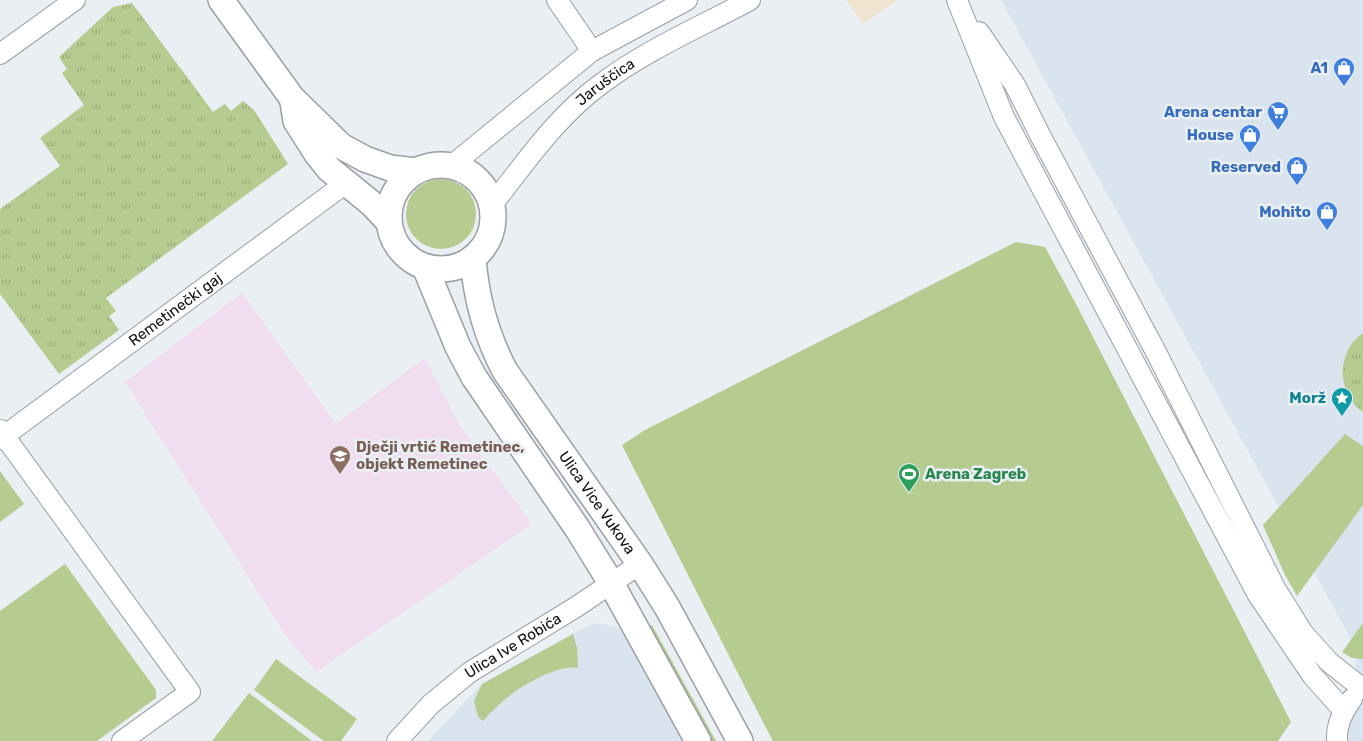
<svg xmlns="http://www.w3.org/2000/svg" width="1363" height="741" viewBox="0 0 1363 741" font-family="Rubik,sans-serif">
<defs>
<pattern id="park-tufts" width="24" height="20" patternUnits="userSpaceOnUse" patternTransform="scale(1.25)"><rect width="24" height="20" fill="#b5cb8f"/><path d="M3 7l-1-3M5 7V3M7 7l1-3M15 17l-1-3M17 17v-4M19 17l1-3" fill="none" stroke="#9aad7a"/></pattern>
</defs>
<rect width="100%" height="100%" fill="#eaeff4"/>
<g fill="#d9e4ee">
<path d="M1001 0H1363V741H1346L1358 652Z"/>
<path d="M600 623 619 629 625 634 685 741H428L482 684 573 634 590 625Z"/>
</g>
<path fill="#eee4cf" d="M846 0H897L863 24Z"/>
<path fill="#f0def0" d="M242 293 336 424 425 358 460 426 532 524 316 672 286 636 125 382Z"/>
<g fill="#b5cb8f">
<circle cx="441" cy="214" r="35"/>
<path d="M1016 242 1045 247 1076 304 1291 722 1278 741H773L751 699 622 445 645 430Z"/>
<path d="M1345 434 1363 446V505L1297 596 1285 575 1263 525Z"/>
<path d="M0 471 24 504 0 522Z"/>
<path d="M65 564 156 690V698L97 741H0V611Z"/>
<path d="M1363 623V659L1352 658 1342 652Z"/>
<path d="M652 625 716 741H710L647 628Z"/>
<path d="M573 634 577 648 578 668C559 664 524 684 509 696 500 703 491 712 483 721L478 717 474 701 482 684Z"/>
<path d="M276 659 357 719 341 741H324L254 690Z"/>
<path d="M249 693 312 741H212Z"/>
</g>
<g fill="url(#park-tufts)">
<path d="M132 3 213 112 225 104 231 111 243 101 254 110 288 164 106 298 116 311 109 316 119 330 59 374 0 294V209L60 166 40 138 84 105 62 73 67 69 59 57 113 7Z"/>
<path d="M1363 333V412C1336 393 1336 351 1363 333Z"/>
</g>
<g fill="none" stroke-linecap="round" stroke-linejoin="round">
<g stroke="#9b9fa4" stroke-width="22">
<g id="minor">
<path d="M557 0 592 51"/>
<path d="M957 0 1004 117 1258 595 1312 675 1343 710"/>
<path d="M979 32 1015 85 1040 135 1156 352 1275 588 1303 633 1329 662 1363 689"/>
<path d="M0 54 75 0"/>
<path d="M451 166 592 51 687 0"/>
<path id="s1" d="M492 205C525 163 557 116 601 84 646 50 700 27 750 0"/>
<path d="M0 430 190 692 122 741"/>
<path id="s2" d="M0 439 346 183"/>
<path id="s3" d="M397 741 431 704 470 672 576 607 640 564"/>
<path d="M1337 741C1336 725 1342 712 1352 699"/>
</g>
</g>
<g stroke="#9b9fa4" stroke-width="28">
<g id="tertiary">
<path d="M221 0 292 98 341 146 365 159 390 168 416 171"/>
<path d="M293 102 296 121 317 154 329 169 371 203 389 222"/>
<circle cx="441" cy="217" r="52"/>
<path id="s4" d="M473 258C476 299 486 335 505 371L640 564 667 607 740 741"/>
<path d="M425 267 458 347 474 377 577 528 611 583 698 741"/>
</g>
</g>
<use href="#minor" stroke="#fff" stroke-width="20"/>
<use href="#tertiary" stroke="#fff" stroke-width="25"/>
</g>
<defs>
<g id="shop-pin" transform="scale(1.125)"><path d="M0 17L-7.5 6A9.5 9.5 0 1 1 7.5 6Z" fill="#3f7fe0" stroke="#eaeff4"/><path d="M-5-2.5h2.3a2.7 3.5 0 0 1 5.4 0H5L5.5 6h-11ZM-1.5-2.5h3a1.5 2.3 0 0 0-3 0Z" fill="#fff"/></g>
<g id="supermarket-pin" transform="scale(1.125)"><path d="M0 17L-7.5 6A9.5 9.5 0 1 1 7.5 6Z" fill="#3f7fe0" stroke="#eaeff4"/><path d="M-6-5.5h2.5l.6 2H6L4.5 2H-2.5L-4.4-4H-6ZM-1.5 3.2a1.3 1.3 0 1 0 .1 0ZM3 3.2a1.3 1.3 0 1 0 .1 0Z" fill="#fff"/></g>
<g id="sight-pin" transform="scale(1.125)"><path d="M0 17L-7.5 6A9.5 9.5 0 1 1 7.5 6Z" fill="#0f9aa8" stroke="#eaeff4"/><path d="M0-6L1.8-2.2L6-1.7L2.9 1.2L3.7 5.4L0 3.3L-3.7 5.4L-2.9 1.2L-6-1.7L-1.8-2.2Z" fill="#fff"/></g>
<g id="school-pin" transform="scale(1.125)"><path d="M0 17L-7.5 6A9.5 9.5 0 1 1 7.5 6Z" fill="#8d6e63" stroke="#eaeff4"/><path d="M0-5L7-2L0 1L-7-2ZM-4 1L0 2.5L4 1V4Q0 6-4 4Z" fill="#fff"/></g>
<g id="stadium-pin" transform="scale(1.125)"><path d="M0 17L-7.5 6A9.5 9.5 0 1 1 7.5 6Z" fill="#2e9e5b" stroke="#eaeff4"/><path d="M0-5a6.5 5 0 1 0 0 10a6.5 5 0 1 0 0-10ZM-3.5-1.8h7v3.6h-7Z" fill="#fff"/></g>
</defs>
<g fill-rule="evenodd">
<use href="#shop-pin" x="1344" y="68"/>
<use href="#supermarket-pin" x="1278" y="112"/>
<use href="#shop-pin" x="1250" y="135"/>
<use href="#shop-pin" x="1297" y="167"/>
<use href="#shop-pin" x="1327" y="212"/>
<use href="#sight-pin" x="1342" y="398"/>
<use href="#school-pin" x="340" y="456"/>
<use href="#stadium-pin" x="909" y="474"/>
</g>
<g text-anchor="middle" dominant-baseline="central" stroke-width="5" stroke-linejoin="round" paint-order="stroke">
<g font-size="15" font-weight="bold" fill="#366cbe" stroke="#eaeff4" text-anchor="end">
<text x="1328" y="68">A1</text>
<text x="1262" y="112">Arena centar</text>
<text x="1234" y="135">House</text>
<text x="1281" y="167">Reserved</text>
<text x="1311" y="212">Mohito</text>
</g>
<g font-size="15" fill="#0b0d0e" stroke="#eaeff4">
<text stroke="none"><textPath href="#s1" startOffset="168">Jaruščica</textPath></text>
<text stroke="none"><textPath href="#s2" startOffset="218">Remetinečki gaj</textPath></text>
<text stroke="none"><textPath href="#s4" startOffset="279">Ulica Vice Vukova</textPath></text>
<text stroke="none"><textPath href="#s3" startOffset="151">Ulica Ive Robića</textPath></text>
</g>
<g font-size="15" font-weight="bold" fill="#0d838f" stroke="#eaeff4" text-anchor="end">
<text x="1326" y="398">Morž</text>
</g>
<g font-size="15" font-weight="bold" fill="#785e54" stroke="#eaeff4" text-anchor="start">
<text x="356" y="447">Dječji vrtić Remetinec,<tspan x="356" dy="17">objekt Remetinec</tspan></text>
</g>
<g font-size="15" font-weight="bold" fill="#27864d" stroke="#eaeff4" text-anchor="start">
<text x="925" y="474">Arena Zagreb</text>
</g>
</g>
</svg>
